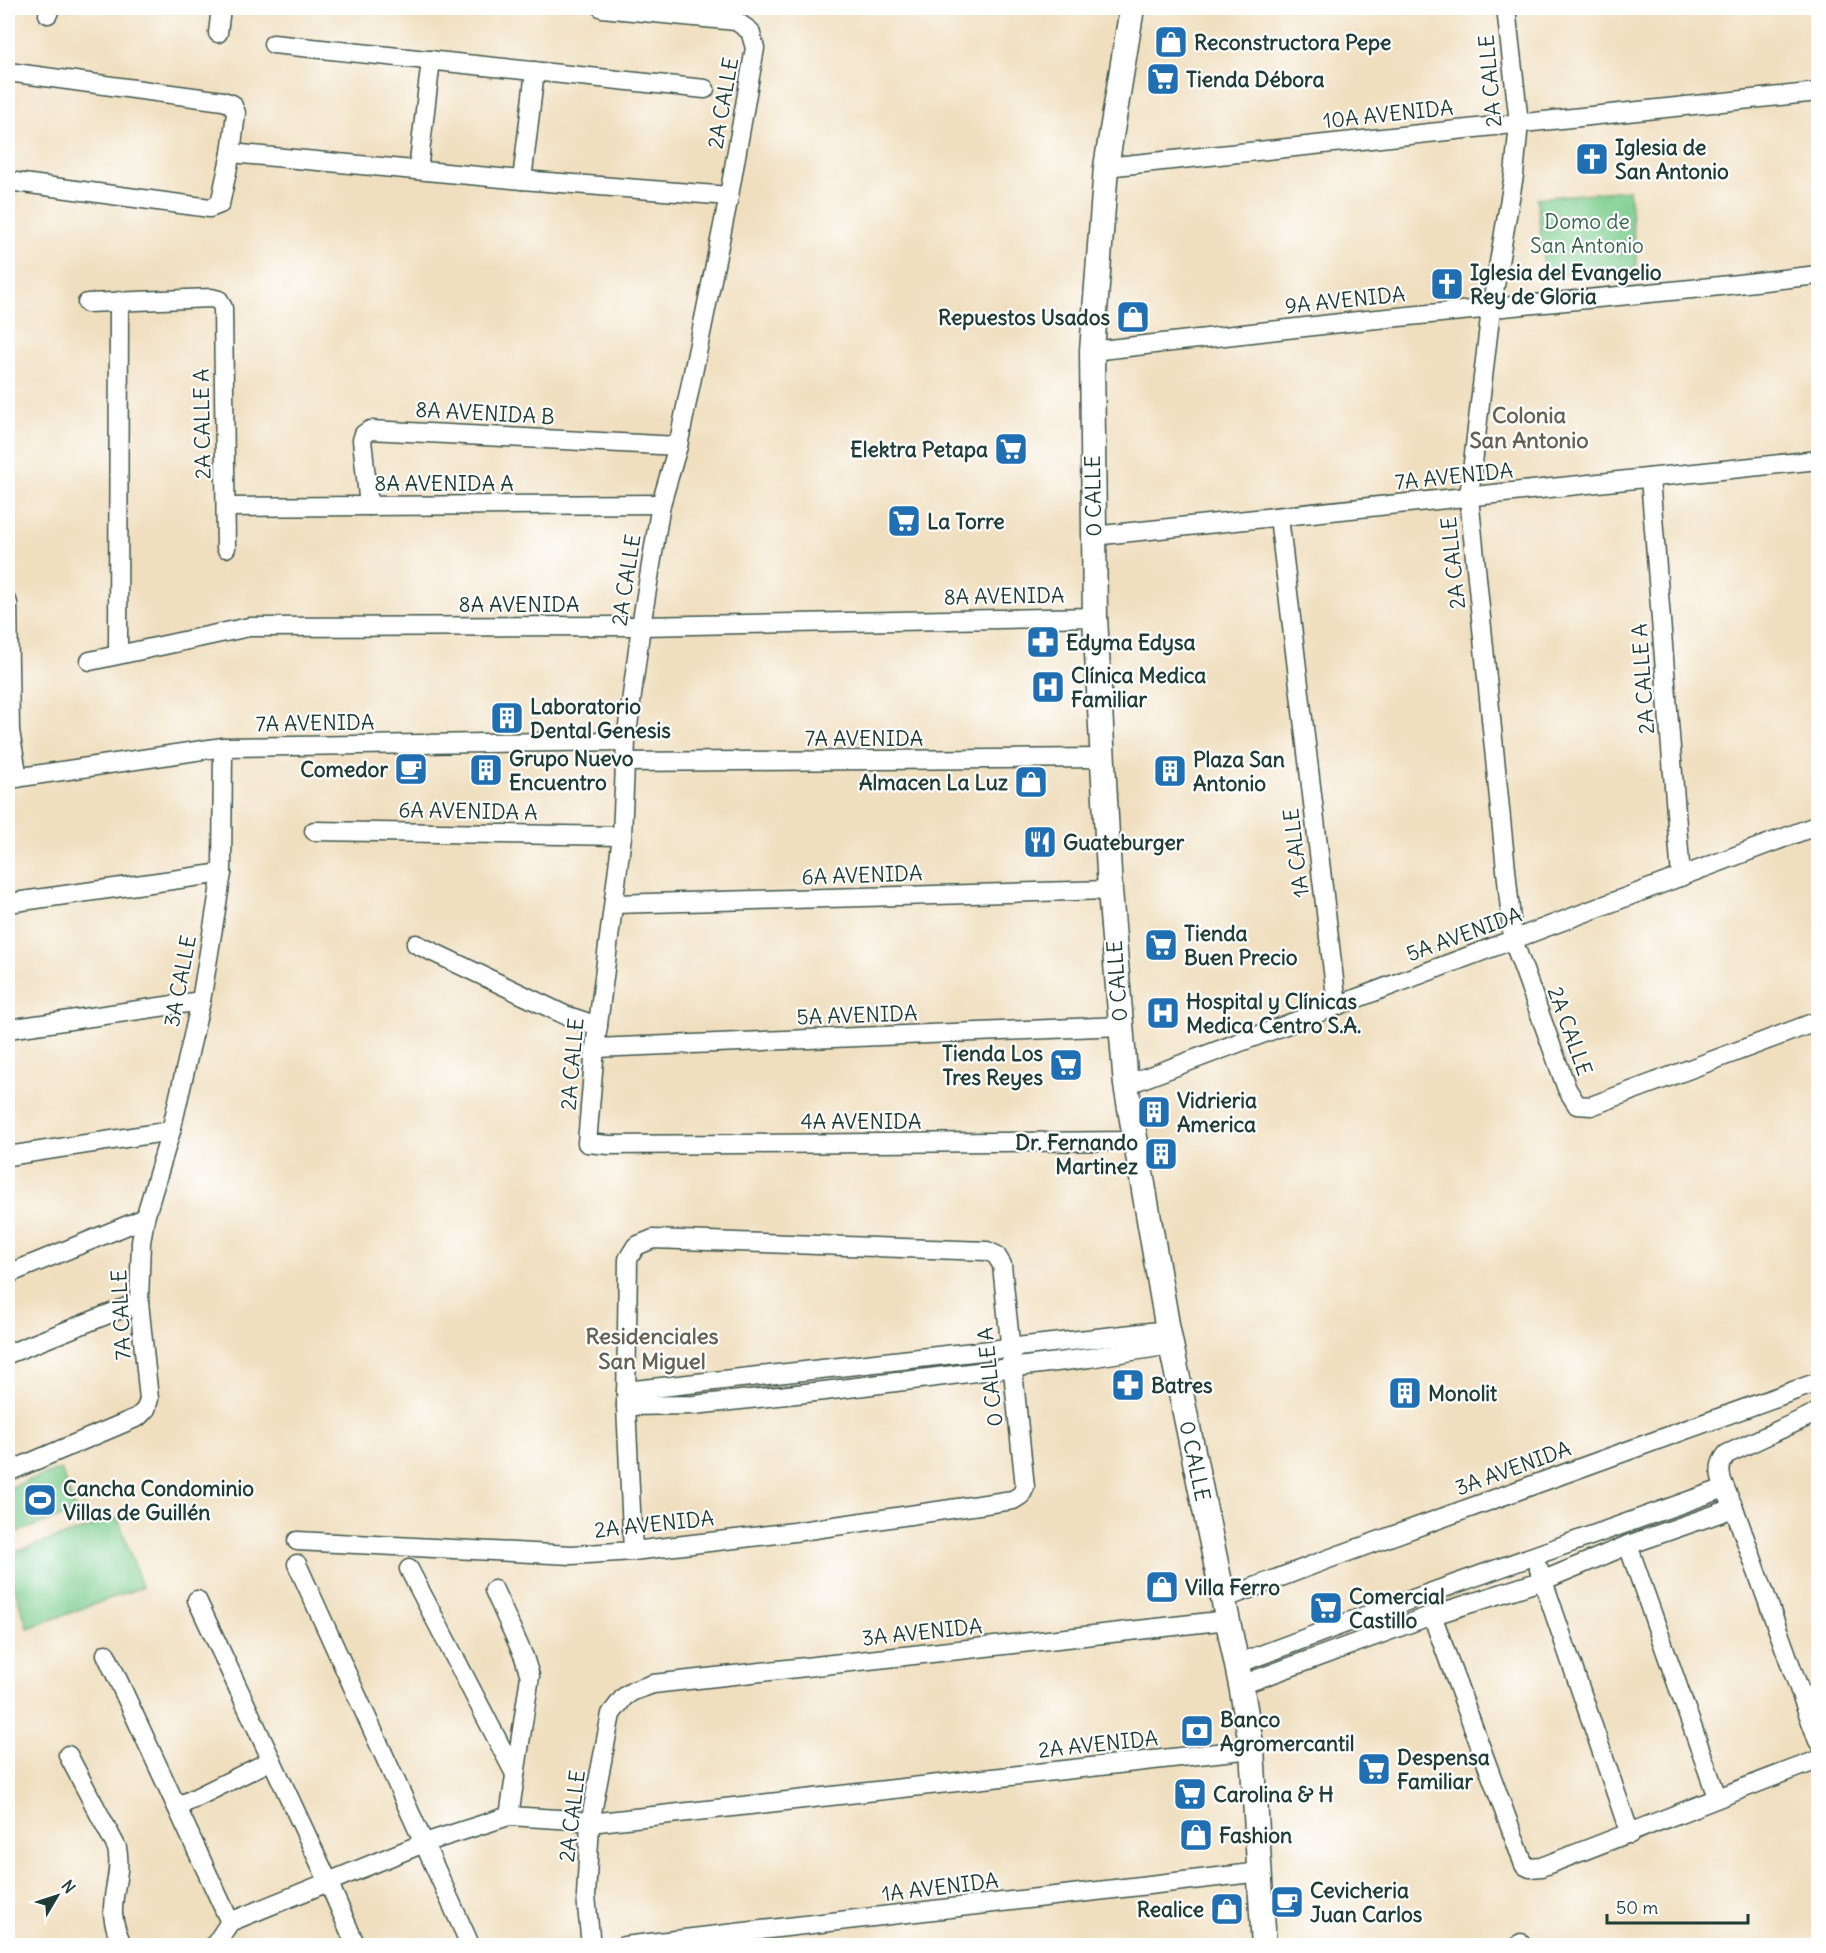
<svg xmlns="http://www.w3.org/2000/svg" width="1826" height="1953" viewBox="0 0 1826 1953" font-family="Delius,sans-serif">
<rect width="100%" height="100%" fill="#fff"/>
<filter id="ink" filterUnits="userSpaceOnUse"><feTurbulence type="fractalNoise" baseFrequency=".0167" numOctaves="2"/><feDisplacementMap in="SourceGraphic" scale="12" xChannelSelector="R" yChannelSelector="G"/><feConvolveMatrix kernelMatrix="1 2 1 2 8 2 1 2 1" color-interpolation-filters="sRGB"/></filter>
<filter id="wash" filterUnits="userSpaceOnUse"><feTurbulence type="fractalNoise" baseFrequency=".008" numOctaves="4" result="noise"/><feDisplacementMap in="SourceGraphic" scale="24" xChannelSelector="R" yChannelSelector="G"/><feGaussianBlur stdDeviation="1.35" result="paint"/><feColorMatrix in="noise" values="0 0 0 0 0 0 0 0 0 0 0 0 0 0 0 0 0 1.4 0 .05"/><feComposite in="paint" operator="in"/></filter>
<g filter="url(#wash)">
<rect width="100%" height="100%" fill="#f0dfbf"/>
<g fill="#7dcd8e" stroke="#4e8561" stroke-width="1.5">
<path d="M1629 190 1637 268 1545 277 1537 198Z"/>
<path d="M61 1469 76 1512 8 1535V1488Z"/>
<path d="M118 1518 142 1587 28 1628 8 1569V1554Z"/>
</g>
</g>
<g filter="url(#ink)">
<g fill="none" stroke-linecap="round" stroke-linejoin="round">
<g stroke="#3e5549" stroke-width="21">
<g id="minor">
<path d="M602 8 736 21 750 31 755 48 729 196 695 363 678 446 661 504 641 626 626 741 622 836 595 1048 587 1143 609 1145 1136 1141"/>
<path d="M1506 8 1519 123 1514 175 1491 309 1469 497 1513 940 1567 1089 1577 1105 1591 1106 1818 1021"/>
<path d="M48 14 50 8"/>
<path d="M218 33 221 8"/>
<path d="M273 44 705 89"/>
<path d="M8 72 223 101 232 104 236 113 231 153 220 204 210 208 8 181"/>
<path d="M231 153 522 180 729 196"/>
<path d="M1106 167 1818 92"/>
<path d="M418 170 431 60"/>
<path d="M522 180 535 71"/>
<path d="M87 303 211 298 219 300 223 308 226 548"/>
<path d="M1092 351 1367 320 1702 288 1818 275"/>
<path d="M1650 478 1681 877"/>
<path d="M369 506 362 440 364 434 370 430 678 446"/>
<path d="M227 507 661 504"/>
<path d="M1279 517 1337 1005"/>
<path d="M1093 536 1818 460"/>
<path d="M8 603 10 731 18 778"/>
<path d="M118 654 119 301"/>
<path d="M90 661 249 627 641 626 1095 617"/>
<path d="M625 762 1103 758"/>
<path d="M8 779 223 747 626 741"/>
<path d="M314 831 622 836"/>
<path d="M8 903 222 873"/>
<path d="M614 904 1110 890"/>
<path d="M416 944 565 1015 598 1026"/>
<path d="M8 1029 201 1001"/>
<path d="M595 1048 1121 1026"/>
<path d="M1126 1085 1818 825"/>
<path d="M8 1156 171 1131"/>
<path d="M8 1274 145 1218"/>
<path d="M8 1354 139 1302"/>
<path d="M626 1391 1168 1330"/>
<path d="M626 1406 694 1405 824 1391 1089 1358 1171 1345"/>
<path d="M1818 1412 1727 1454C1712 1471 1726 1489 1734 1508L1818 1741"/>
<path d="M8 1472 138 1417 146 1409 149 1399 139 1302 141 1242 145 1218 171 1131 201 1001 222 873 223 747"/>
<path d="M297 1541 572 1555 633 1551 794 1532 1013 1500 1021 1495 1025 1487 1002 1265 996 1255 987 1251 653 1239 636 1246 628 1259 626 1406 633 1551"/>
<path d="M1628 1545 1717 1797"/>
<path d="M297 1564 468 1940"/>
<path d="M409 1569 515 1774"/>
<path d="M1539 1569 1630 1834"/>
<path d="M494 1590 524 1657 530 1676 509 1816"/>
<path d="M1223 1599 1331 1558 1818 1382"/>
<path d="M197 1600 328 1881 356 1946"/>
<path d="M1432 1615 1524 1865 1530 1868 1541 1867C1634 1832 1725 1794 1818 1760"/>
<path d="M106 1654 230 1922"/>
<path d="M1237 1664 1362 1617 1725 1488"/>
<path d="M1241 1685 1424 1618 1544 1580 1628 1545 1734 1508"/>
<path d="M68 1755 117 1848C122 1873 112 1890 113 1914 114 1925 118 1936 123 1946"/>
<path d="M177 1807 272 1760"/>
<path d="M1521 1943V1946"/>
<path d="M214 1946 230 1922 424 1843 509 1816 574 1820 590 1823 1252 1749"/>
<path d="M591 1946 586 1896 590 1823 611 1714 624 1697 633 1691 653 1684 1228 1620"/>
<path d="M624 1946 1261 1872"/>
</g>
</g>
<g stroke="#3e5549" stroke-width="27">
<path id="major" d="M1132 8 1106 167 1092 351 1095 617 1110 890 1126 1085 1168 1330 1241 1685 1252 1749 1264 1946"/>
</g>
<use href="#minor" stroke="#fff" stroke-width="18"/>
<use href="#major" stroke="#fff" stroke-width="24"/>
</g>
</g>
<defs>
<g id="shop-square" transform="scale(1.725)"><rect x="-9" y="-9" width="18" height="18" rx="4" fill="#1f6fb2" stroke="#fff"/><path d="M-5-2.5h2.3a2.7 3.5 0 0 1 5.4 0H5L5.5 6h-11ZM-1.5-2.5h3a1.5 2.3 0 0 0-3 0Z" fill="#fff"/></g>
<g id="supermarket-square" transform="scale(1.725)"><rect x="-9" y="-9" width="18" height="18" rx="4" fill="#1f6fb2" stroke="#fff"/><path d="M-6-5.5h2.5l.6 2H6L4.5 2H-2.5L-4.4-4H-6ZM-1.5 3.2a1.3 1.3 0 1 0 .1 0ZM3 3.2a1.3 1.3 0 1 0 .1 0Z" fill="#fff"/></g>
<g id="church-square" transform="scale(1.725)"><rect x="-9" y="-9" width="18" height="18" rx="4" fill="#1f6fb2" stroke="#fff"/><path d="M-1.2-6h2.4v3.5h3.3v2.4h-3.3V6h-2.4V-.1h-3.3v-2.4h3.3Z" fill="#fff"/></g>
<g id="pharmacy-square" transform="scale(1.725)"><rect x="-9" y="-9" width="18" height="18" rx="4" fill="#1f6fb2" stroke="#fff"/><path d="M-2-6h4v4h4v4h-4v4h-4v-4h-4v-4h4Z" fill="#fff"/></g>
<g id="hospital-square" transform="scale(1.725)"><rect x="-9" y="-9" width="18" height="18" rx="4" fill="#1f6fb2" stroke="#fff"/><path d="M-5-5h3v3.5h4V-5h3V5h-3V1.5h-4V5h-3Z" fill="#fff"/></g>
<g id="building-square" transform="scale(1.725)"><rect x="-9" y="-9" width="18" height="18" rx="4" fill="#1f6fb2" stroke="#fff"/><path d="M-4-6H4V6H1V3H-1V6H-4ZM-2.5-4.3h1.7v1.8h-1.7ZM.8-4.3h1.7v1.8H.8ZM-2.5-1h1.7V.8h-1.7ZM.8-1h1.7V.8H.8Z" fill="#fff"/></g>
<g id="cafe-square" transform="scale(1.725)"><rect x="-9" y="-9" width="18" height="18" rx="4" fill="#1f6fb2" stroke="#fff"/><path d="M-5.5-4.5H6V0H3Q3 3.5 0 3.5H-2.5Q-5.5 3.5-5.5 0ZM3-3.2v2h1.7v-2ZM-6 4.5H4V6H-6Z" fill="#fff"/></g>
<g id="restaurant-square" transform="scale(1.725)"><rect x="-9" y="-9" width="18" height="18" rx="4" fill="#1f6fb2" stroke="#fff"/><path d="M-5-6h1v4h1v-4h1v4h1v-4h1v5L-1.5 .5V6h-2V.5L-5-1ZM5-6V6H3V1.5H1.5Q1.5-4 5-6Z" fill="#fff"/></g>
<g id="stadium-square" transform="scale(1.725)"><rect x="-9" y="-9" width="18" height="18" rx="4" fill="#1f6fb2" stroke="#fff"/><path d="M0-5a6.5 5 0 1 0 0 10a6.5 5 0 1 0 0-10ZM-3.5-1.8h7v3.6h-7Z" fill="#fff"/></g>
<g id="bank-square" transform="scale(1.725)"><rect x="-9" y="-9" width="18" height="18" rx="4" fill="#1f6fb2" stroke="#fff"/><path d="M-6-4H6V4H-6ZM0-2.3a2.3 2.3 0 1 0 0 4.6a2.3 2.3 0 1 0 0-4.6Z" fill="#fff"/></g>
</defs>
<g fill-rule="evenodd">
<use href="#shop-square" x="1171" y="42"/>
<use href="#supermarket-square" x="1163" y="79"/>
<use href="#church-square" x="1592" y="159"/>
<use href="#church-square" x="1447" y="284"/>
<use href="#shop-square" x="1133" y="317"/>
<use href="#supermarket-square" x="1011" y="449"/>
<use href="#supermarket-square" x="904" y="521"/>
<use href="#pharmacy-square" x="1043" y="642"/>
<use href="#hospital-square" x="1048" y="687"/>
<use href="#building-square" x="507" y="718"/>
<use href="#cafe-square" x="411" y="769"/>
<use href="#building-square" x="486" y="770"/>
<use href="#building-square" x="1170" y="771"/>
<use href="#shop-square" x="1031" y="782"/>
<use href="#restaurant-square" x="1040" y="842"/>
<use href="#supermarket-square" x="1161" y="945"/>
<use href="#hospital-square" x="1163" y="1013"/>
<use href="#supermarket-square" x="1066" y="1065"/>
<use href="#building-square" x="1154" y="1112"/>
<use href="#building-square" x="1161" y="1154"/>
<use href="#pharmacy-square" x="1128" y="1385"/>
<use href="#building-square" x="1405" y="1393"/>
<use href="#stadium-square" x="40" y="1500"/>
<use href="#shop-square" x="1162" y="1587"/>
<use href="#supermarket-square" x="1326" y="1608"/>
<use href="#bank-square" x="1197" y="1731"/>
<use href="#supermarket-square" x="1374" y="1769"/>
<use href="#supermarket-square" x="1190" y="1794"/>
<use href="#shop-square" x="1196" y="1835"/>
<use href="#cafe-square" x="1287" y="1902"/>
<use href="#shop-square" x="1227" y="1909"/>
</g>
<g text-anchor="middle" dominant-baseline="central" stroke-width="4.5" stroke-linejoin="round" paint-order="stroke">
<g font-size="21" font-weight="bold" fill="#1f3d34" stroke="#fff" text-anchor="start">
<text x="1194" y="42">Reconstructora Pepe</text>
<text x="1186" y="79">Tienda Débora</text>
<text x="1615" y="147">Iglesia de<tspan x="1615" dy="24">San Antonio</tspan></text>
<text x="1470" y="272">Iglesia del Evangelio<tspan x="1470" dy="24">Rey de Gloria</tspan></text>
<text x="1110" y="317" text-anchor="end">Repuestos Usados</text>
<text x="988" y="449" text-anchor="end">Elektra Petapa</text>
<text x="927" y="521">La Torre</text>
<text x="1066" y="642">Edyma Edysa</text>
<text x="1071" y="675">Clínica Medica<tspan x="1071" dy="24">Familiar</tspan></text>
<text x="530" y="706">Laboratorio<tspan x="530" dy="24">Dental Genesis</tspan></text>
<text x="509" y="758">Grupo Nuevo<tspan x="509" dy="24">Encuentro</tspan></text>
<text x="1193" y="759">Plaza San<tspan x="1193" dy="24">Antonio</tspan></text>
<text x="388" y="769" text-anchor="end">Comedor</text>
<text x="1008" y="782" text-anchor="end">Almacen La Luz</text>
<text x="1063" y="842">Guateburger</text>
<text x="1184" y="933">Tienda<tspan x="1184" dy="24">Buen Precio</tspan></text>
<text x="1186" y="1001">Hospital y Clínicas<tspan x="1186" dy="24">Medica Centro S.A.</tspan></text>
<text x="1043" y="1053" text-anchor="end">Tienda Los<tspan x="1043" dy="24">Tres Reyes</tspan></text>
<text x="1177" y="1100">Vidrieria<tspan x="1177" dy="24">America</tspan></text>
<text x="1138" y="1142" text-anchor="end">Dr. Fernando<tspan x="1138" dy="24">Martinez</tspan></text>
<text x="1151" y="1385">Batres</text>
<text x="1428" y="1393">Monolit</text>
<text x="63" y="1488">Cancha Condominio<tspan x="63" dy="24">Villas de Guillén</tspan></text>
<text x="1185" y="1587">Villa Ferro</text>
<text x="1349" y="1596">Comercial<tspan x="1349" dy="24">Castillo</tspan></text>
<text x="1220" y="1719">Banco<tspan x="1220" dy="24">Agromercantil</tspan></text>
<text x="1397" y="1757">Despensa<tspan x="1397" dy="24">Familiar</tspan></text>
<text x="1213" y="1794">Carolina &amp; H</text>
<text x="1219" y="1835">Fashion</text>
<text x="1310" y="1890">Cevicheria<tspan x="1310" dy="24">Juan Carlos</tspan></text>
<text x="1204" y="1909" text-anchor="end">Realice</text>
</g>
<g font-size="21" fill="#1f3d34" stroke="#fff">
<text transform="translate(1490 81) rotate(-95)">2A CALLE</text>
<text transform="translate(723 103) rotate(-80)">2A CALLE</text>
<text transform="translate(1388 114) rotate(-6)">10A AVENIDA</text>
<text transform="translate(1345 300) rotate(-6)">9A AVENIDA</text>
<text transform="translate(485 413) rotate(3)">8A AVENIDA B</text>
<text transform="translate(202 424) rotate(-91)">2A CALLE A</text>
<text transform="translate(1454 476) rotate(-6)">7A AVENIDA</text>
<text x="444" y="483">8A AVENIDA A</text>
<text transform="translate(1093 496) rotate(-91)">0 CALLE</text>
<text transform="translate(1453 563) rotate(-96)">2A CALLE</text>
<text transform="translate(626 580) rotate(-81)">2A CALLE</text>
<text transform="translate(1004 596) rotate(-1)">8A AVENIDA</text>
<text x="519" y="604">8A AVENIDA</text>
<text transform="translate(1643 679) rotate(-94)">2A CALLE A</text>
<text transform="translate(315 723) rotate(-1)">7A AVENIDA</text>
<text x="864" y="738">7A AVENIDA</text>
<text transform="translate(468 811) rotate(1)">6A AVENIDA A</text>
<text transform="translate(1296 853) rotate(-97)">1A CALLE</text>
<text transform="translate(862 875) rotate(-2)">6A AVENIDA</text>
<text transform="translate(1464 934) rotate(-20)">5A AVENIDA</text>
<text transform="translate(180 981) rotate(-79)">3A CALLE</text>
<text transform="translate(1117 981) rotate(-94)">0 CALLE</text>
<text transform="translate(857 1015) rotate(-2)">5A AVENIDA</text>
<text transform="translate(1570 1031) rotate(70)">2A CALLE</text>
<text transform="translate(572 1064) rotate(-85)">2A CALLE</text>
<text x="861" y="1121">4A AVENIDA</text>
<text transform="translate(121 1315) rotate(-93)">7A CALLE</text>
<text transform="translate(990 1377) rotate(-96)">0 CALLE A</text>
<text transform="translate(1195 1461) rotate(78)">0 CALLE</text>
<text transform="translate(1513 1468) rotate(-20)">3A AVENIDA</text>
<text transform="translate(654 1524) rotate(-6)">2A AVENIDA</text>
<text transform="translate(922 1632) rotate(-6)">3A AVENIDA</text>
<text transform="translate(1098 1744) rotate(-6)">2A AVENIDA</text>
<text transform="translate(572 1816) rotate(-83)">2A CALLE</text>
<text transform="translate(940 1887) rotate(-7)">1A AVENIDA</text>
</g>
<g font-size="21" fill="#36614a" stroke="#fff">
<text x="1587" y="221">Domo de<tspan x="1587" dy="24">San Antonio</tspan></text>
</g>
<g font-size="22" font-weight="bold" fill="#636454" stroke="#fff">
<text x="1529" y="415">Colonia<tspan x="1529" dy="25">San Antonio</tspan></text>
<text x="652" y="1336">Residenciales<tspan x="652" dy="25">San Miguel</tspan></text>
</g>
</g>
<rect width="1826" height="1953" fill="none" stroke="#fff" stroke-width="30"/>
<g transform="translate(57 1896) rotate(51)" stroke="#ffffff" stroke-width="4.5" paint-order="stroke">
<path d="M0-4.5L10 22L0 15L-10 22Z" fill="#1f3d34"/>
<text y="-9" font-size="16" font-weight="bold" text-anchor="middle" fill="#1f3d34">N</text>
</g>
<path d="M1607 1914v9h141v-9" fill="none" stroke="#1f3d34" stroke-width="3"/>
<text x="1616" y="1914" font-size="18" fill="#1f3d34" stroke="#ffffff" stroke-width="4.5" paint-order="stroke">50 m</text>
</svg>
